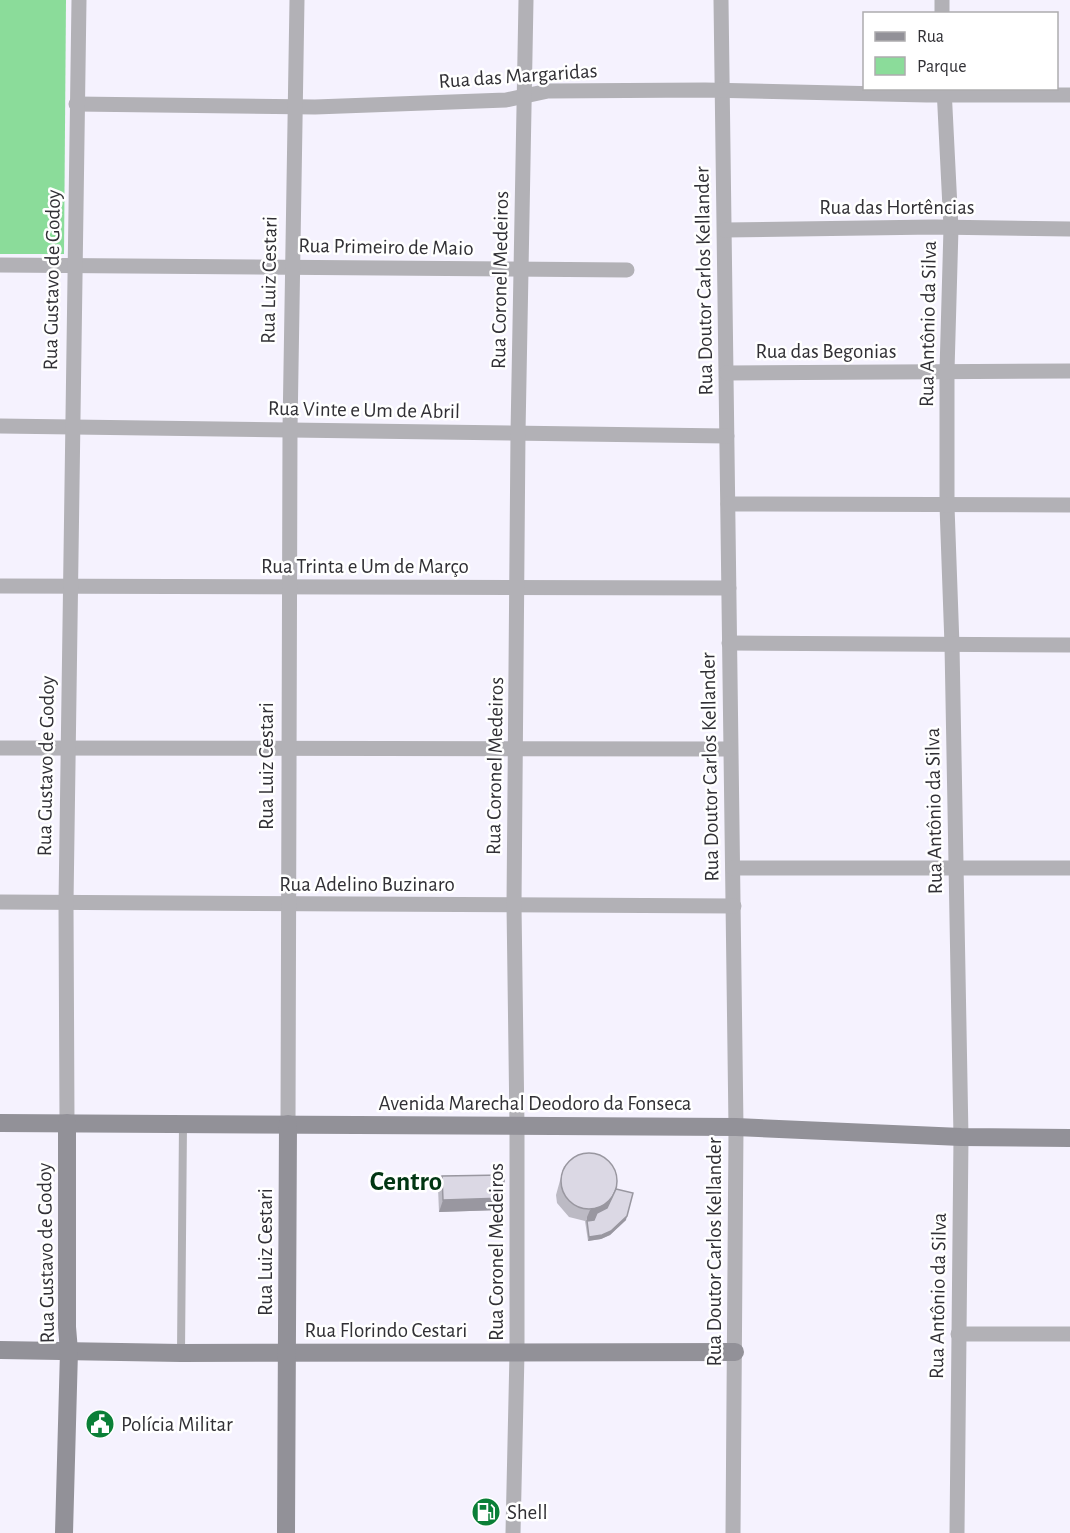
<svg xmlns="http://www.w3.org/2000/svg" width="1070" height="1533" viewBox="0 0 1070 1533" font-family="'Alegreya Sans',sans-serif">
<rect width="100%" height="100%" fill="#f5f2fe"/>
<path fill="#8bdc9a" d="M0 0H66L64 254H0Z"/>
<g fill="none" stroke-linecap="round" stroke-linejoin="round">
<path stroke="#b2b1b6" stroke-width="8" d="M181 1353 183 1124"/>
<g stroke="#b2b1b6" stroke-width="15">
<path d="M721 0 736 1127 733 1533"/>
<path d="M942 0V14"/>
<path d="M944 88 951 228 947 371V506L952 645 961 1137 957 1533"/>
<path d="M76 104 315 107 506 100 548 91 705 90 927 95H1070"/>
<path d="M725 230 935 227 1070 229"/>
<path d="M0 265 627 270"/>
<path d="M727 373 1070 371"/>
<path d="M0 426 727 436"/>
<path d="M728 504 1070 505"/>
<path d="M0 586 729 588"/>
<path d="M729 643 1070 645"/>
<path d="M0 748 730 749"/>
<path d="M733 868H1070"/>
<path d="M0 902 734 906"/>
<path d="M67 1123 66 903 79 0"/>
<path d="M288 1124 290 430 297 0"/>
<path d="M958 1334H1070"/>
<path d="M513 1533 517 1353V1126L514 905 518 433 526 0"/>
</g>
<g stroke="#929198" stroke-width="18">
<path d="M0 1123 736 1127 961 1137 1070 1138"/>
<path d="M0 1350 181 1353 735 1352"/>
<path d="M64 1533 69 1351 67 1327V1123"/>
<path d="M286 1533 288 1124"/>
</g>
</g>
<g fill="#bcbac4">
<path d="M564 1166 616 1189 626 1220 610 1235 601 1239 588 1241 585 1221 569 1217 557 1203 556 1195Z"/>
<path d="M442 1176 500 1210 439 1212 438 1188Z"/>
</g>
<g fill="#9997a0">
<path d="M616 1188 612 1200 605 1212 594 1220 587 1221V1217L590 1210Z"/>
<path d="M504 1198 500 1210 439 1212 443 1200Z"/>
<path d="M627 1216 626 1220 610 1235 601 1239 588 1241 589 1237Z"/>
</g>
<g fill="#dbd8e4" stroke="#9997a0" stroke-width="1.5">
<circle cx="589" cy="1181" r="28"/>
<path d="M504 1175V1198L443 1200 442 1176Z"/>
<path d="M616 1189 633 1193 627 1216 611 1231 602 1235 589 1237 587 1221 594 1220 597 1213 607 1208Z"/>
</g>
<defs>
<g id="civic-disc" transform="scale(1.5)"><circle r="9.5" fill="#0a7f37" stroke="#fff"/><path d="M-.6-6.5H3V-4.5H.6V-3L4-1V1h2V6H-6V1h2V-1L-.6-3ZM-1.2 2.5V6h2.4V2.5Z" fill="#fff"/></g>
<g id="fuel-disc" transform="scale(1.5)"><circle r="9.5" fill="#0a7f37" stroke="#fff"/><path d="M-5.5-6h7V0h2V4h1.3V-2.5L3-4.5l.8-.8L6-3V5H2.5V1h-1V6h-7ZM-4.2-4.7v3.2H.2V-4.7Z" fill="#fff"/></g>
</defs>
<g fill-rule="evenodd">
<use href="#civic-disc" x="100" y="1424"/>
<use href="#fuel-disc" x="486" y="1512"/>
</g>
<g text-anchor="middle" dominant-baseline="central" stroke-width="5" stroke-linejoin="round" paint-order="stroke">
<g font-size="21" fill="#313035" stroke="#fff">
<text transform="translate(518 76) rotate(-4)">Rua das Margaridas</text>
<text x="897" y="207">Rua das Hortências</text>
<text transform="translate(386 247) rotate(1)">Rua Primeiro de Maio</text>
<text transform="translate(52 280) rotate(-89)">Rua Gustavo de Godoy</text>
<text transform="translate(269 280) rotate(-89)">Rua Luiz Cestari</text>
<text transform="translate(500 280) rotate(-89)">Rua Coronel Medeiros</text>
<text transform="translate(704 281) rotate(-91)">Rua Doutor Carlos Kellander</text>
<text transform="translate(928 324) rotate(-89)">Rua Antônio da Silva</text>
<text x="826" y="351">Rua das Begonias</text>
<text transform="translate(364 410) rotate(1)">Rua Vinte e Um de Abril</text>
<text x="365" y="566">Rua Trinta e Um de Março</text>
<text transform="translate(46 766) rotate(-89)">Rua Gustavo de Godoy</text>
<text transform="translate(266 766) rotate(-90)">Rua Luiz Cestari</text>
<text transform="translate(495 766) rotate(-89)">Rua Coronel Medeiros</text>
<text transform="translate(710 767) rotate(-91)">Rua Doutor Carlos Kellander</text>
<text transform="translate(934 811) rotate(-91)">Rua Antônio da Silva</text>
<text x="367" y="884">Rua Adelino Buzinaro</text>
<text x="535" y="1103">Avenida Marechal Deodoro da Fonseca</text>
<text transform="translate(265 1252) rotate(-90)">Rua Luiz Cestari</text>
<text transform="translate(496 1252) rotate(-90)">Rua Coronel Medeiros</text>
<text transform="translate(714 1252) rotate(-90)">Rua Doutor Carlos Kellander</text>
<text transform="translate(46 1253) rotate(-91)">Rua Gustavo de Godoy</text>
<text transform="translate(938 1296) rotate(-89)">Rua Antônio da Silva</text>
<text x="386" y="1330">Rua Florindo Cestari</text>
</g>
<g font-size="21" fill="#313035" stroke="#fff" text-anchor="start">
<text x="121" y="1424">Polícia Militar</text>
<text x="507" y="1512">Shell</text>
</g>
<g font-size="27" font-weight="bold" fill="#013513" stroke="#fff">
<text x="406" y="1181">Centro</text>
</g>
</g>
<rect x="863" y="12" width="195" height="78" fill="#ffffff" stroke="#adacae" stroke-width="1.5"/>
<rect x="875" y="32" width="30" height="9" fill="#929198" stroke="#adacae" stroke-width="1.5"/>
<text x="917" y="42" font-size="18" fill="#313035">Rua</text>
<rect x="875" y="57" width="30" height="18" fill="#8bdc9a" stroke="#adacae" stroke-width="1.5"/>
<text x="917" y="72" font-size="18" fill="#313035">Parque</text>
</svg>
